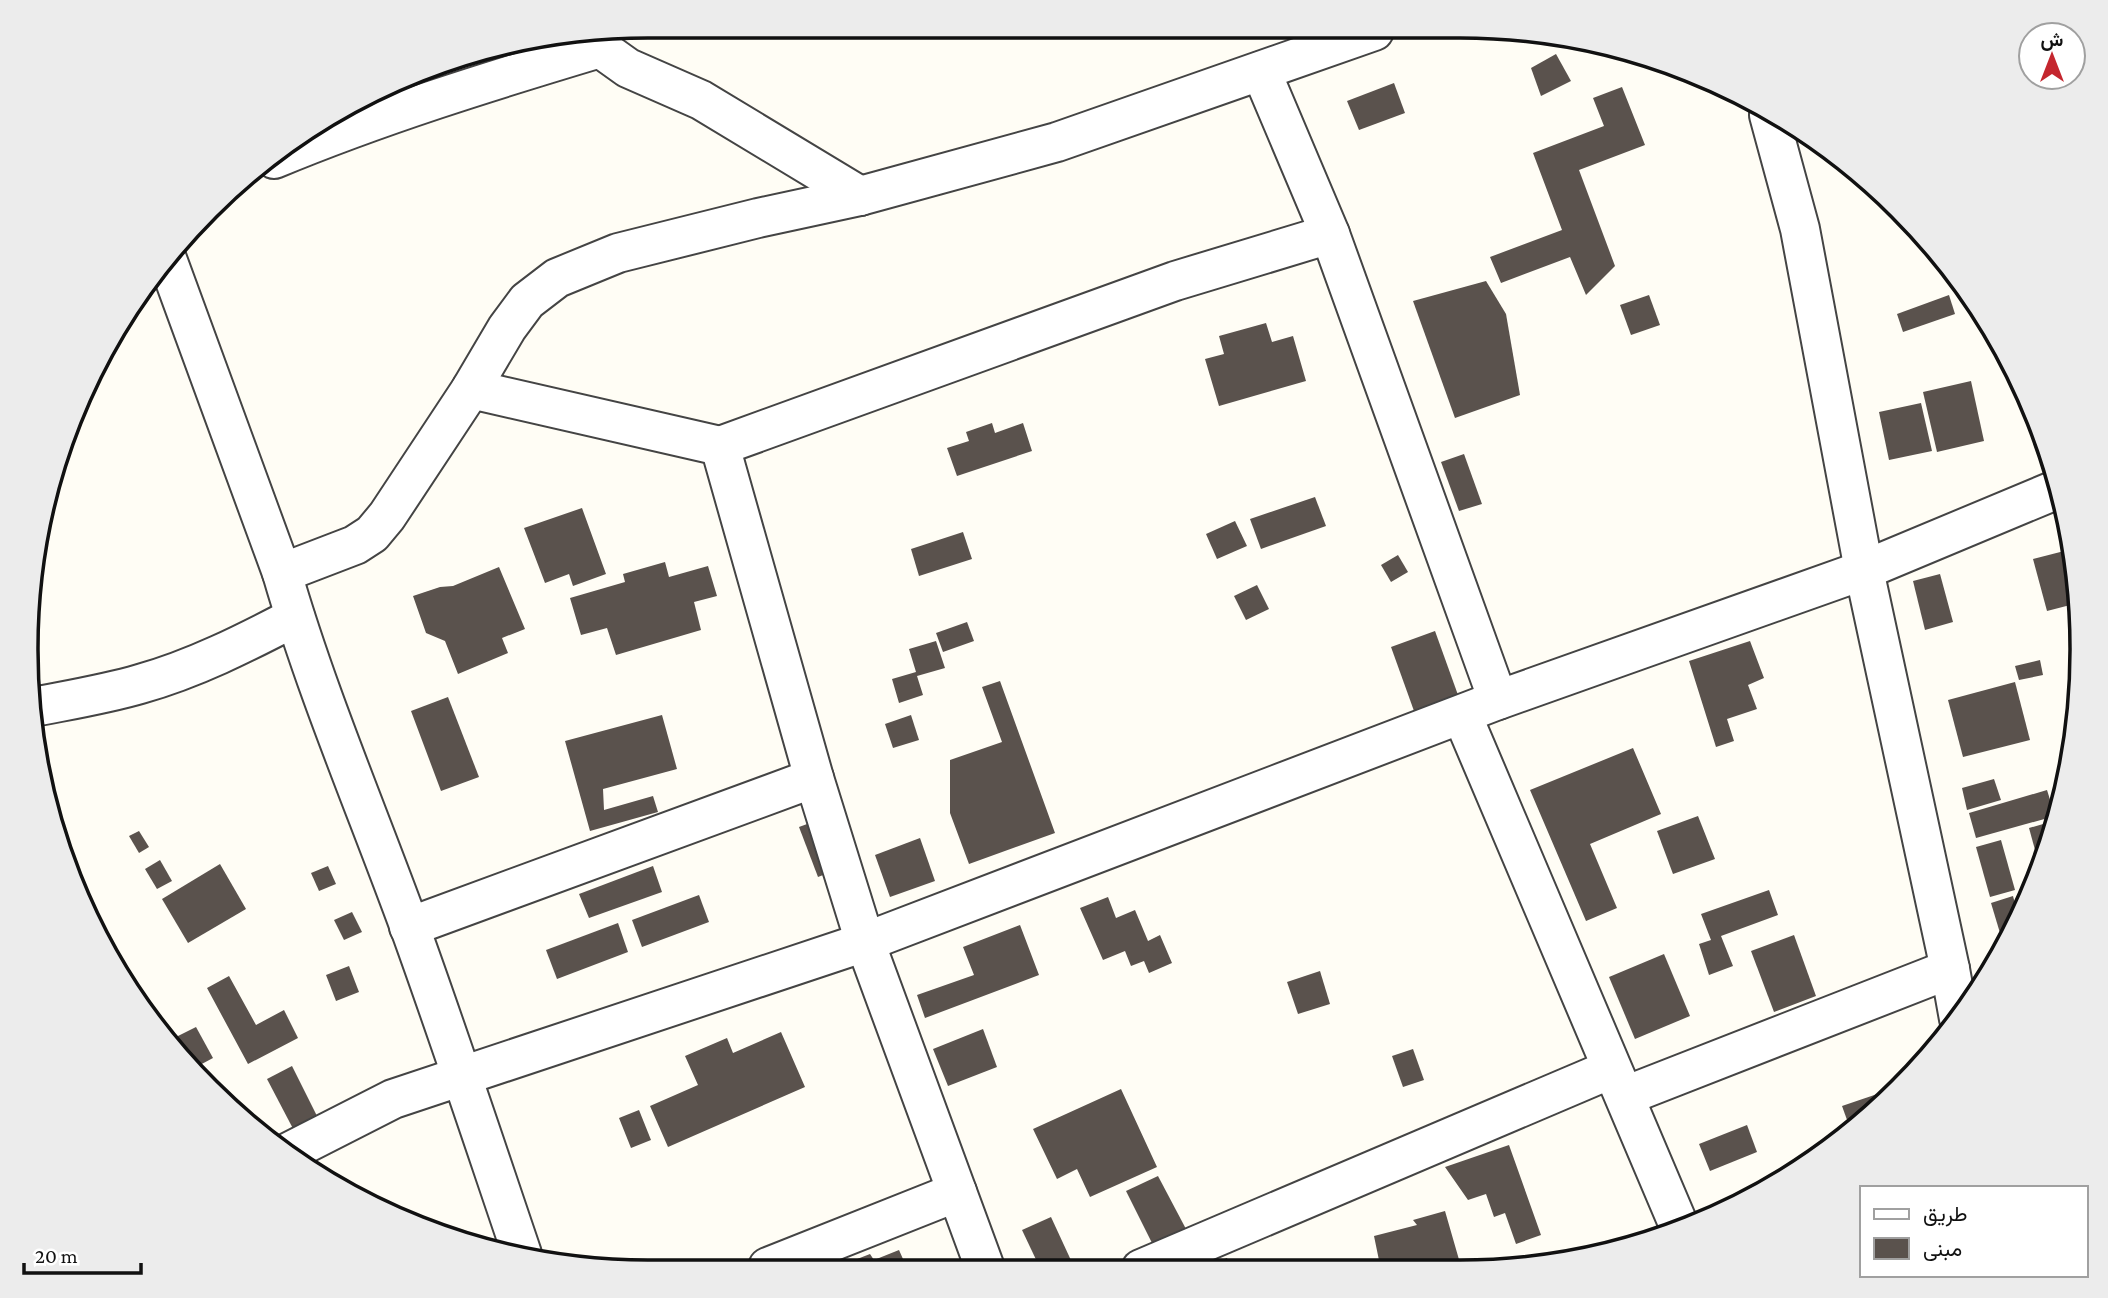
<svg xmlns="http://www.w3.org/2000/svg" width="2108" height="1298" viewBox="0 0 2108 1298" font-family="'Crimson Pro',Vazirmatn,serif">
<rect width="100%" height="100%" fill="#fffdf5"/>
<g fill="#5a524d">
<path d="M1556 54 1571 81 1541 96 1531 68Z"/>
<path d="M1394 83 1405 113 1359 130 1347 101Z"/>
<path d="M1622 87 1645 145 1579 170 1615 266 1586 295 1570 257 1501 283 1490 257 1562 230 1533 153 1604 126 1593 98Z"/>
<path d="M1486 281 1506 314 1520 395 1455 418 1413 301Z"/>
<path d="M1649 295 1660 325 1631 335 1620 305Z"/>
<path d="M1949 295 1955 314 1903 332 1897 314Z"/>
<path d="M1266 323 1272 342 1293 336 1306 381 1219 406 1205 359 1224 354 1219 336Z"/>
<path d="M1971 381 1984 441 1937 452 1923 392Z"/>
<path d="M1921 403 1932 451 1889 460 1879 412Z"/>
<path d="M992 423 995 433 1023 423 1032 451 957 476 947 448 969 441 966 432Z"/>
<path d="M1464 454 1482 504 1459 511 1441 462Z"/>
<path d="M1315 497 1326 526 1261 549 1250 519Z"/>
<path d="M582 508 606 574 573 586 569 574 545 583 524 528Z"/>
<path d="M1235 521 1247 546 1217 559 1206 534Z"/>
<path d="M963 532 972 559 919 576 911 549Z"/>
<path d="M2072 549 2076 568 2078 603 2047 611 2033 559Z"/>
<path d="M1398 555 1408 572 1391 582 1381 565Z"/>
<path d="M665 562 669 577 708 566 717 596 694 602 701 630 616 655 607 628 581 635 570 598 625 582 623 574Z"/>
<path d="M499 567 525 629 502 638 508 653 458 674 445 641 426 633 413 596 440 587 453 586Z"/>
<path d="M1940 574 1953 622 1925 630 1913 581Z"/>
<path d="M1257 585 1269 609 1246 620 1234 596Z"/>
<path d="M967 622 974 641 943 652 936 633Z"/>
<path d="M1435 631 1458 695 1414 711 1391 647Z"/>
<path d="M936 641 945 668 917 676 923 695 899 703 892 679 916 672 909 649Z"/>
<path d="M1750 641 1764 678 1748 685 1757 709 1727 719 1734 741 1716 747 1689 661Z"/>
<path d="M2040 660 2043 675 2019 680 2015 666Z"/>
<path d="M1000 681 1055 833 969 864 950 813V760L1002 742 982 687Z"/>
<path d="M2015 682 2030 740 1963 757 1948 700Z"/>
<path d="M448 697 479 777 441 791 411 711Z"/>
<path d="M662 715 677 769 603 789 604 810 653 796 658 812 590 831 565 741Z"/>
<path d="M911 715 919 740 893 748 885 724Z"/>
<path d="M1633 748 1661 814 1590 844 1617 908 1586 921 1530 790Z"/>
<path d="M1994 779 2001 800 1967 810 1962 788Z"/>
<path d="M2065 785 2060 811 2054 788Z"/>
<path d="M2047 790 2055 816 1976 838 1969 813Z"/>
<path d="M1698 816 1715 859 1673 874 1657 831Z"/>
<path d="M818 820 836 870 818 877 799 827Z"/>
<path d="M2057 820 2044 855 2037 857 2029 828Z"/>
<path d="M139 831 149 847 139 853 129 836Z"/>
<path d="M920 838 935 881 890 897 875 855Z"/>
<path d="M2001 840 2015 890 1990 897 1976 847Z"/>
<path d="M160 860 172 881 157 889 145 869Z"/>
<path d="M220 864 246 909 188 943 162 899Z"/>
<path d="M328 866 336 884 319 891 311 873Z"/>
<path d="M653 866 662 892 589 918 579 894Z"/>
<path d="M1769 890 1778 915 1721 936 1733 966 1709 975 1699 944 1711 940 1701 914Z"/>
<path d="M699 895 709 922 642 947 632 920Z"/>
<path d="M2013 896 2019 919 2015 929 2000 933 1991 903Z"/>
<path d="M1108 897 1116 918 1135 910 1148 941 1160 935 1172 963 1149 973 1144 961 1131 966 1125 951 1103 960 1080 908Z"/>
<path d="M352 912 362 932 344 940 334 920Z"/>
<path d="M618 923 628 952 557 979 546 950Z"/>
<path d="M1020 925 1039 975 925 1018 917 995 974 975 963 947Z"/>
<path d="M1794 935 1816 996 1774 1012 1751 951Z"/>
<path d="M2010 937 2002 950 2001 951 1998 940Z"/>
<path d="M1664 954 1690 1016 1635 1039 1609 977Z"/>
<path d="M349 966 359 992 336 1001 326 975Z"/>
<path d="M1320 971 1330 1004 1298 1014 1287 982Z"/>
<path d="M229 976 256 1025 284 1010 298 1038 248 1064 207 988Z"/>
<path d="M196 1027 213 1058 198 1066 172 1039Z"/>
<path d="M983 1029 997 1067 948 1086 933 1049Z"/>
<path d="M781 1032 805 1087 668 1147 650 1106 698 1085 685 1056 727 1038 733 1053Z"/>
<path d="M1413 1049 1424 1080 1403 1087 1392 1056Z"/>
<path d="M292 1066 324 1130 300 1142 267 1079Z"/>
<path d="M1121 1089 1157 1167 1090 1197 1077 1169 1057 1179 1033 1129Z"/>
<path d="M1892 1089 1851 1131 1842 1106Z"/>
<path d="M639 1110 651 1140 631 1148 619 1118Z"/>
<path d="M1747 1125 1757 1152 1710 1171 1699 1144Z"/>
<path d="M1509 1145 1541 1235 1516 1244 1505 1213 1494 1217 1486 1194 1468 1200 1445 1167Z"/>
<path d="M1814 1156 1815 1158 1777 1181 1774 1172Z"/>
<path d="M1158 1176 1186 1229 1153 1245 1126 1191Z"/>
<path d="M1445 1211 1462 1270H1381L1374 1236 1417 1225 1413 1220Z"/>
<path d="M1051 1217 1075 1269 1040 1268 1022 1230Z"/>
<path d="M899 1250 907 1268H855L852 1261 870 1254 874 1260Z"/>
<path d="M1227 1258 1231 1269H1197Z"/>
<path d="M1318 1263 1320 1270H1302V1269Z"/>
</g>
<g fill="none" stroke-linecap="round" stroke-linejoin="round">
<g stroke="#444" stroke-width="42">
<g id="minor">
<path d="M1261 71 1330 234 1498 700"/>
<path d="M1769 115 1800 229 1864 570 1950 969 1959 1019"/>
<path d="M274 159C380 115 490 81 600 48L628 68 701 100 860 196"/>
<path d="M167 259 282 573C317 694 367 810 410 928 449 1036 485 1145 522 1254"/>
<path d="M471 389 720 446 814 778 865 942 985 1268"/>
<path d="M720 446 1175 281 1330 234"/>
<path d="M282 573 355 545 372 534 387 516 471 389 507 328 527 301 557 278 618 253 758 218 860 196 1057 142 1374 31"/>
<path d="M34 707C69 700 106 694 140 684 194 669 245 643 295 617"/>
<path d="M1462 715 1680 1228"/>
<path d="M409 927 814 778"/>
<path d="M1625 1096 1950 969"/>
<path d="M287 1153 393 1099 865 942 1498 700 1864 570 2058 489"/>
<path d="M768 1267 957 1192"/>
<path d="M1141 1269 1611 1069"/>
</g>
</g>
<use href="#minor" stroke="#fff" stroke-width="38"/>
</g>
<path d="M0 0H2108V1298H0ZM648 38H1460A610 610 0 0 1 2070 648V650A610 610 0 0 1 1460 1260H648A610 610 0 0 1 38 650V648A610 610 0 0 1 648 38Z" fill="#ececec" fill-rule="evenodd"/>
<path fill="none" stroke="#111" stroke-width="3.5" d="M648 38H1460A610 610 0 0 1 2070 648V650A610 610 0 0 1 1460 1260H648A610 610 0 0 1 38 650V648A610 610 0 0 1 648 38Z"/>
<rect x="1860" y="1186" width="228" height="91" fill="#ffffff" stroke="#a0a0a0" stroke-width="2"/>
<rect x="1874" y="1209" width="35" height="10" fill="#ffffff" stroke="#a0a0a0" stroke-width="2"/>
<text x="1923" y="1221" font-size="21" fill="#111111">طريق</text>
<rect x="1874" y="1238" width="35" height="21" fill="#5a524d" stroke="#a0a0a0" stroke-width="2"/>
<text x="1923" y="1256" font-size="21" fill="#111111">مبنى</text>
<g transform="translate(2052 56)"><circle r="33" fill="#ffffff" stroke="#a0a0a0" stroke-width="2"/>
<path d="M0-5L12 26L0 18L-12 26Z" fill="#c4262e"/>
<text y="-10" font-size="19" font-weight="bold" text-anchor="middle" fill="#111111">ش</text>
</g>
<path d="M24 1263v10h117v-10" fill="none" stroke="#111111" stroke-width="3.5"/>
<text x="35" y="1263" font-size="21" fill="#111111" stroke="#ffffff" stroke-width="5" paint-order="stroke">20 m</text>
</svg>
